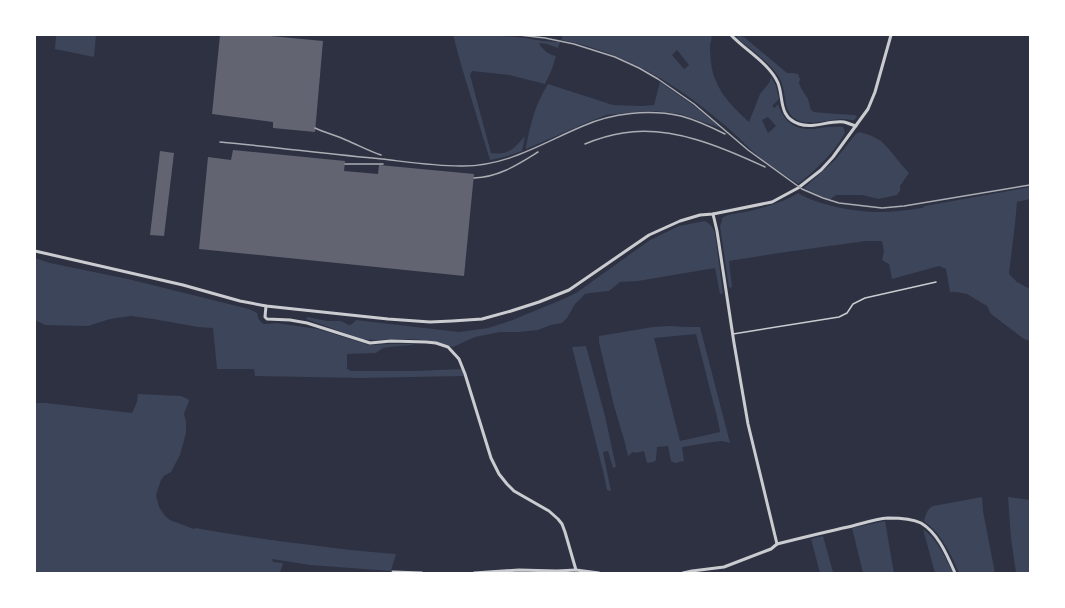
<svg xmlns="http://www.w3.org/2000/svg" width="1065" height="608" viewBox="0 0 1065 608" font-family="'Alegreya Sans',sans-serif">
<rect width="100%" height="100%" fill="#2d3142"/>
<g fill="#3c4559" fill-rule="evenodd">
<path d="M56 35H96L94 57 55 49Z"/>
<path d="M453 35C477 35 501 35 525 38 537 40 548 42 560 42L558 48 547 44 539 43C542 49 549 55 556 56L552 69 545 84 509 75 472 71 470 75 491 153C509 155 514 149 525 136L522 151 504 157 490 160 462 68Z"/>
<path d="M562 35H712L711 42 710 44C710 55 711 71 716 81 722 97 736 110 749 122L760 94 769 83 771 77 776 86 779 99 772 106 775 108 778 104C783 120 794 130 811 129 817 129 823 127 830 127 834 127 838 126 843 127L845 132C838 149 813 173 798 184 784 174 768 165 756 154 752 151 748 147 745 144 738 137 730 130 722 123 674 82 625 53 562 40ZM677 50 689 65 684 69 672 55ZM768 117 776 126 768 133 762 120Z"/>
<path d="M738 35 744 37 787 73H793L798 74 800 79 799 83 801 88 808 99 811 110 814 112 837 114 855 115 857 117 854 120C851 121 848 119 845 119 827 118 796 133 787 108 784 99 785 89 780 79 771 63 750 49 736 37Z"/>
<path d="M660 82 693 105 721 128 680 114 655 111 636 112 606 115 586 123 526 149V147C531 122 535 105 548 84L613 105 642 106 654 105Z"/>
<path d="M860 132 872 136 881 141 888 148 901 164 909 173 900 186V191L897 195 879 199 862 195H836L829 200 804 188 835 160 855 135 857 133Z"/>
<path d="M1030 187V199L1017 202 1015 224 1009 274 1017 282 1030 289V341L1024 339 991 314 987 306 967 294 956 292H950L946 269 939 266 892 279 889 264 885 262 882 260 884 251 882 241H866L786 252 729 261 732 287 729 288 720 226 721 223 722 221V218C730 213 741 213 750 211 768 206 782 203 798 193 817 205 856 212 879 212 893 212 908 210 922 208L925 206Z"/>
<path d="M705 221C710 224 713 227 715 233L723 294H720L715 268 638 281 620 282 609 291 590 293 585 294 575 304 567 318 562 323 551 325 538 330 519 332H500L475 337 453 347C435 340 420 339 400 339 388 339 375 341 362 339L306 319 307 317 327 321H341L349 325 352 324 356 320 459 332 488 328 510 321 561 300 576 293 650 240 679 226Z"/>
<path d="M35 258 50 263 128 279 249 309 257 313C258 319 259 321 264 324L277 323 318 329 369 345 390 344H413L412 345 389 347 383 348 376 353 347 354V369L351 371H414L462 369 464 376 361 378 255 376 254 369H217L213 328 198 327 153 319 131 316 110 319 88 326 45 325 35 320Z"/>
<path d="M670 326 685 327H700L730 443 722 441 713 442 682 447 684 461 675 463 671 461 668 446 657 447 656 460 654 462 647 463 644 451 636 453 633 452 628 456 625 443 614 406 599 342V336L653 327ZM696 334 718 421 720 432 680 441 654 338Z"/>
<path d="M586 346 605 416 616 467 613 468 608 451 603 452 611 491 607 490 603 471 572 347Z"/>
<path d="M138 394 181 396 188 399 189 401 184 414 186 421V433L180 455 171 472 164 476 161 480 156 495 159 507 165 516 170 520 194 529 196 528C234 535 272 540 311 545 339 549 368 552 396 554L391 571 310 565 272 559 273 562 283 563 280 573H35V403H46L132 413 137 402Z"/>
<path d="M982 497 983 511 995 573H959C953 559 946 544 936 532 933 528 928 525 924 521 926 514 927 509 933 506Z"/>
<path d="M1008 497 1030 500V573H1016L1011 538Z"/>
<path d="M885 521 894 573H863L852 528Z"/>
<path d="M923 529C938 540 945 557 953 573H935Z"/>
<path d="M823 536 833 572 831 573H820L811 539Z"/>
</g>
<g fill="#626471">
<path d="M220 35H260L323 41 315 132 273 128V122L212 114Z"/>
<path d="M233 150 345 161 344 171 378 174 379 165 474 174 464 276 199 249 208 157 231 160Z"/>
<path d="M160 151 174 153 164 236 150 235Z"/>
</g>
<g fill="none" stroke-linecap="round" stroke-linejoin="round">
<path stroke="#caccd0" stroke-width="1.5" d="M733 334 839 317 847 313 853 304 865 298 936 282"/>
<g stroke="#caccd0" stroke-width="3">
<path d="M731 35C745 50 770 64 778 83 784 98 778 117 799 124 814 129 829 120 844 122 848 123 852 125 856 126"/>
<path d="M713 214 717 231 734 343 748 424 777 544C801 538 825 532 848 527 861 524 874 519 888 518 898 518 911 518 921 523 938 533 947 555 955 573"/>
<path d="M35 251 183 285 240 301 266 306 388 319 430 322 452 321 482 319 511 311 539 302 569 290 649 235 680 221 700 215 713 214 772 202 798 188 821 170 833 157 868 109 875 92 891 35"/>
<path d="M266 306 265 317 267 319 290 320 307 323 370 343 391 341 426 342 436 343 448 347 459 359 465 374 491 458 499 474 507 484 514 491 549 511 558 519 562 524 565 532 576 570 599 573"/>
<path d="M393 572 422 573"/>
<path d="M474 573 519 570 557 571 576 570"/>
<path d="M683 573 692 571 724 567 771 549 777 544"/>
</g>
<g stroke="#abadb3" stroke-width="1.5">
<path d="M519 35 545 38 574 44 615 57 639 68 658 79 694 104 748 150 802 189 823 198 839 203 882 208 904 206 1030 185"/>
<path d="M315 128C325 133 336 135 346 140 358 145 369 151 381 155"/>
<path d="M220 142C274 147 328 154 382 159 408 162 434 166 460 166 507 167 542 143 583 126 612 113 649 109 681 116 696 120 711 127 725 134"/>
<path d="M585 144C597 139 610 135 623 133 671 125 722 147 765 167"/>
<path d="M345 164H383"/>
<path d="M474 178C499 177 517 165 538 152"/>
</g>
</g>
<rect width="1065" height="608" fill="none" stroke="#ffffff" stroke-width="72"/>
</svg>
